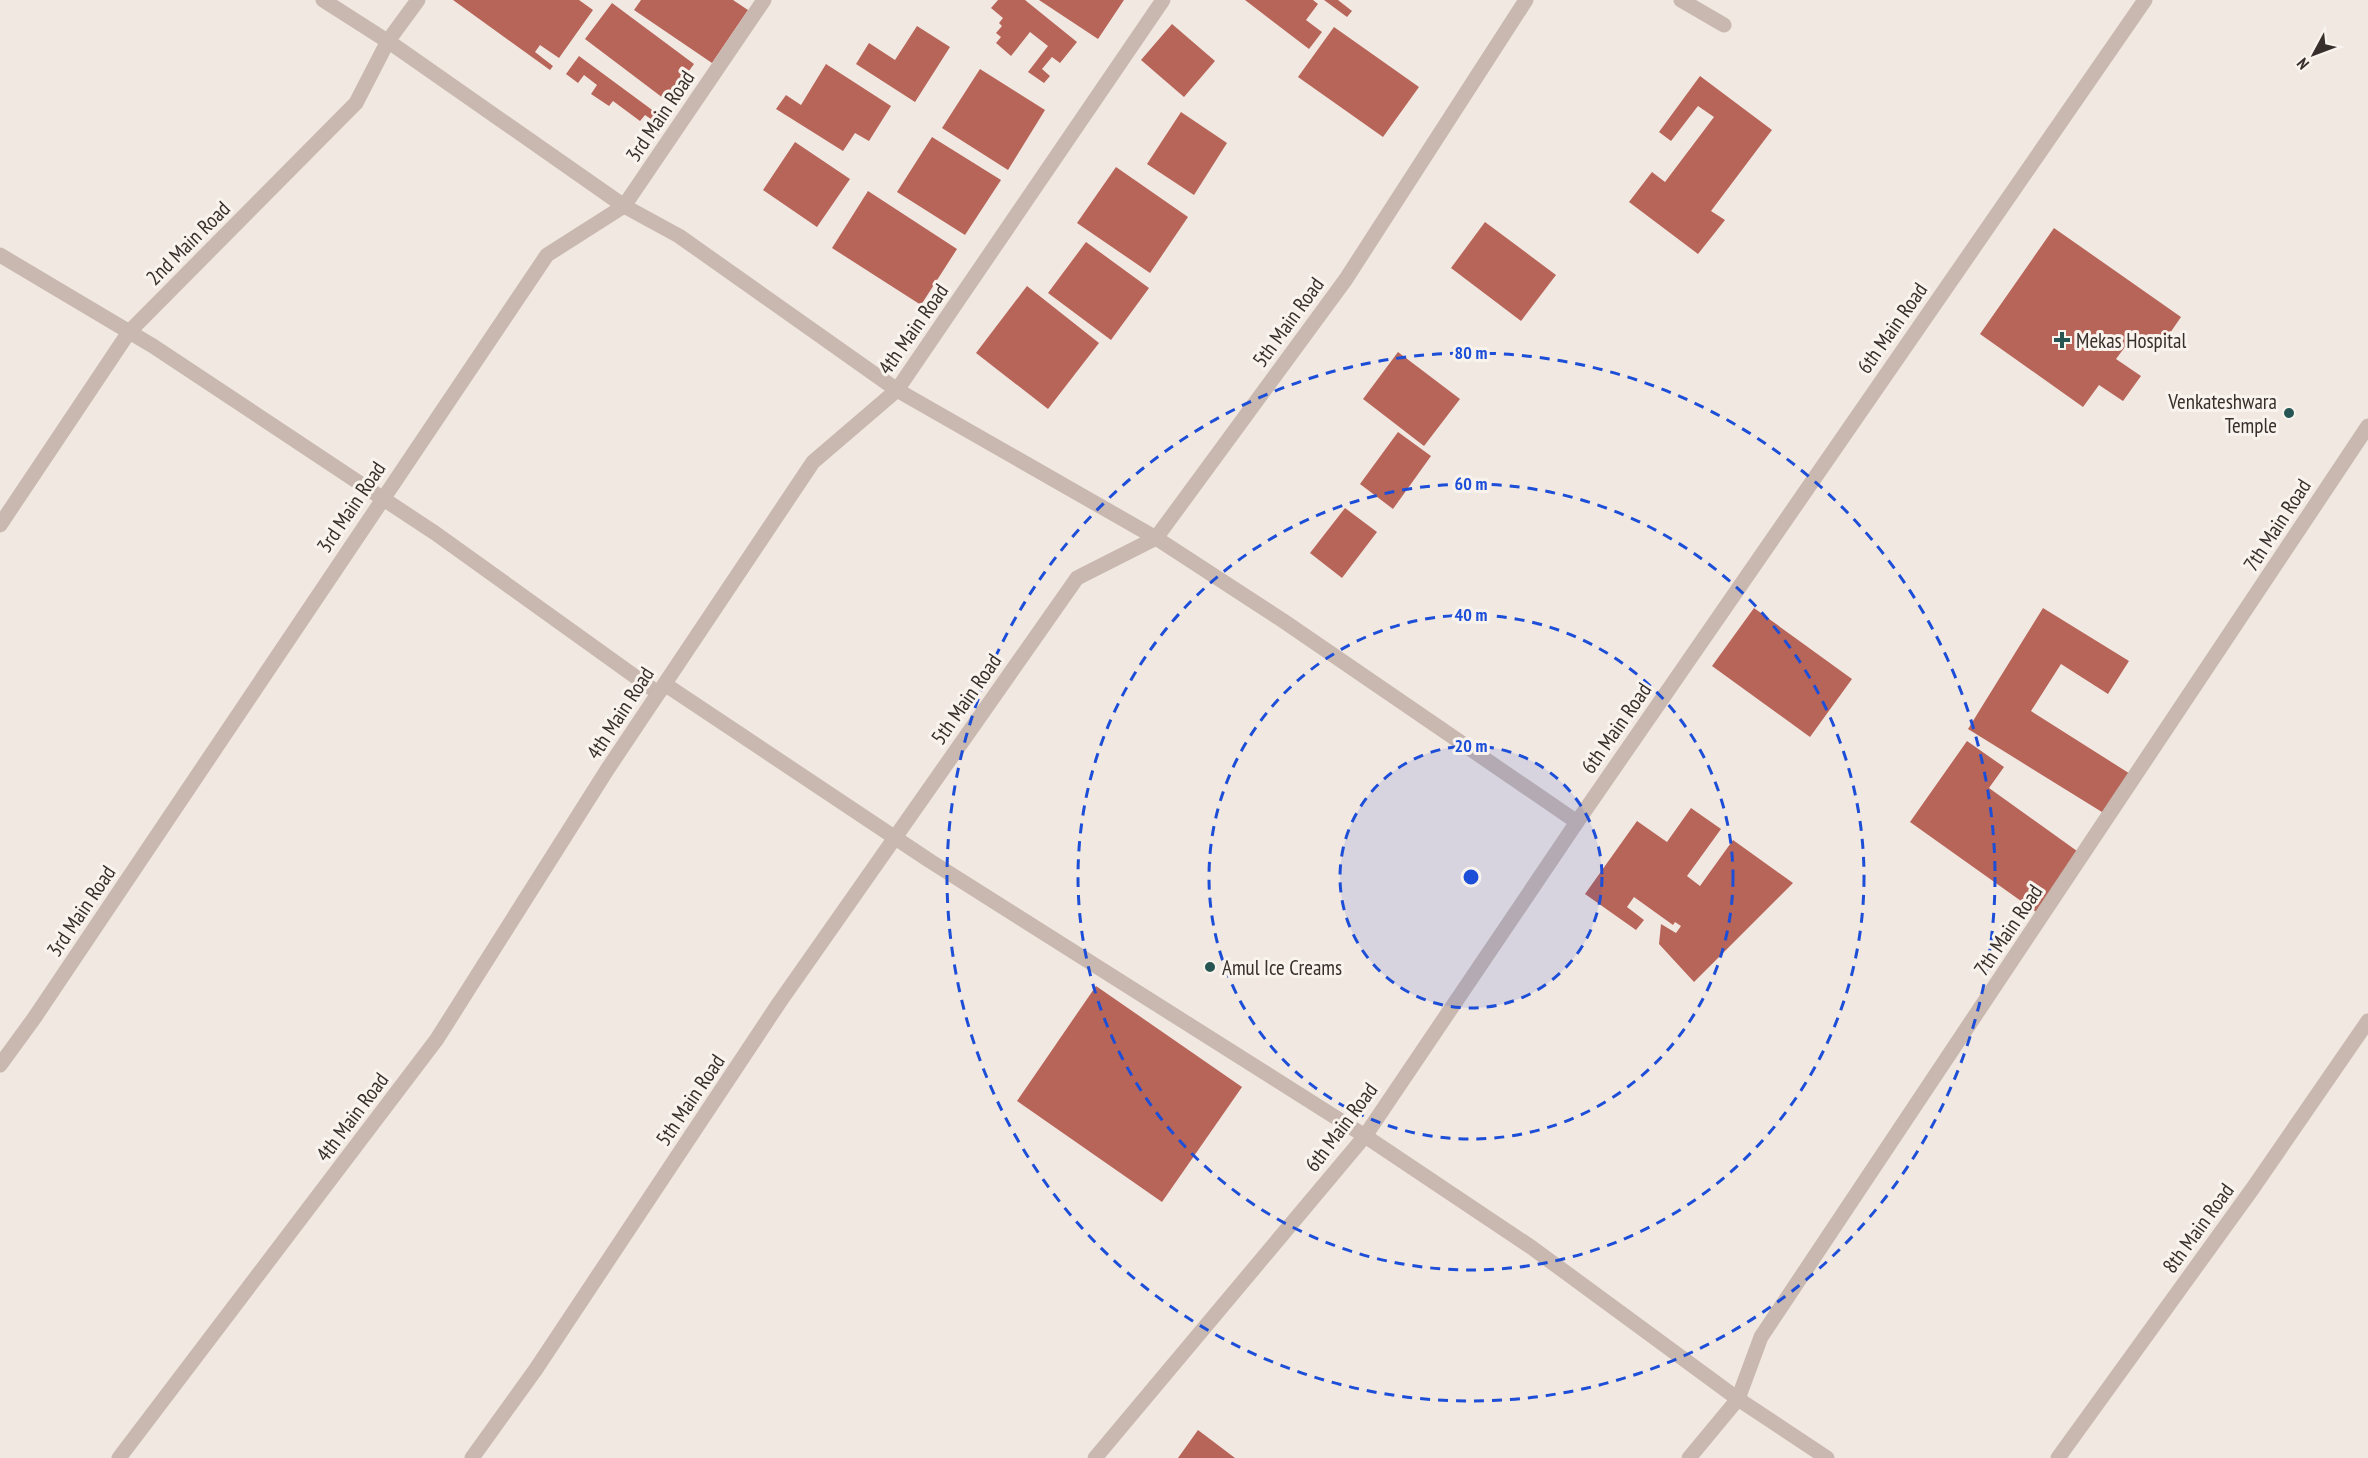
<svg xmlns="http://www.w3.org/2000/svg" width="2368" height="1458" viewBox="0 0 2368 1458" font-family="'PT Sans Narrow',sans-serif">
<rect width="100%" height="100%" fill="#f1e8e2"/>
<g fill="#b86559">
<path d="M453 0H579L593 10 559 58 540 45 535 52 553 66 550 70Z"/>
<path d="M641 0H733L748 10 712 63 634 10Z"/>
<path d="M998 0H1025L1077 42 1060 63 1052 57 1042 69 1050 76 1044 83 1028 72 1048 46 1030 32 1011 56 996 43 1001 37 996 33 1002 26 999 23 1003 18 991 8Z"/>
<path d="M1039 0H1124L1098 39Z"/>
<path d="M1245 0H1313L1318 4 1306 20 1322 32 1309 49Z"/>
<path d="M1324 0H1338L1352 11 1347 17Z"/>
<path d="M612 3 694 64 667 101 585 39Z"/>
<path d="M1172 24 1215 61 1184 97 1141 60Z"/>
<path d="M917 26 950 47 915 102 856 64 869 43 895 60Z"/>
<path d="M1334 27 1419 87 1383 137 1298 77Z"/>
<path d="M579 56 659 115 654 121 645 115 640 121 613 101 609 106 591 94 597 85 584 75 578 83 566 74Z"/>
<path d="M826 64 891 106 869 141 855 133 843 151 776 109 786 95 801 105Z"/>
<path d="M980 69 1045 110 1008 170 942 128Z"/>
<path d="M1700 76 1772 130 1711 211 1725 220 1698 254 1629 202 1652 172 1665 182 1714 117 1698 106 1671 141 1659 132Z"/>
<path d="M1181 112 1227 143 1194 195 1147 164Z"/>
<path d="M932 137 1001 180 965 235 897 192Z"/>
<path d="M795 142 850 179 817 227 763 190Z"/>
<path d="M1116 167 1188 217 1150 273 1077 223Z"/>
<path d="M868 191 957 249 921 305 832 248Z"/>
<path d="M1485 222 1556 275 1521 321 1451 268Z"/>
<path d="M2054 228 2181 317 2159 349 2136 332 2116 359 2141 376 2123 401 2099 385 2083 407 1980 334Z"/>
<path d="M1086 242 1149 288 1111 340 1048 293Z"/>
<path d="M1027 286 1099 343 1048 409 976 353Z"/>
<path d="M1398 352 1460 399 1424 446 1363 399Z"/>
<path d="M1398 432 1431 456 1393 509 1360 484Z"/>
<path d="M1345 508 1377 532 1342 578 1310 553Z"/>
<path d="M1754 608 1852 679 1810 737 1712 666Z"/>
<path d="M2043 608 2129 661 2108 694 2061 664 2031 711 2135 777 2110 817 1968 729Z"/>
<path d="M1967 741 2004 767 1989 788 2084 856 2042 916 1910 822Z"/>
<path d="M1691 808 1721 829 1687 876 1700 886 1733 840 1793 883 1694 982 1659 944 1661 924 1676 933 1681 926 1675 922 1673 925 1634 897 1627 907 1644 920 1636 930 1585 894 1637 821 1667 842Z"/>
<path d="M1096 986 1242 1087 1162 1202 1017 1101Z"/>
<path d="M1198 1430 1235 1458H1178Z"/>
</g>
<g fill="none" stroke-linecap="round" stroke-linejoin="round">
<g stroke="#c8b8af" stroke-width="15">
<path d="M323 0 395 46 624 206 679 236 897 390 1156 538 1282 620 1577 822"/>
<path d="M1681 0 1724 25"/>
<path d="M0 255 153 346 382 498 435 533 658 693 666 685 930 861 1365 1136 1531 1247 1738 1399 1827 1458"/>
<path d="M0 525 129 332 356 103 388 41 418 0"/>
<path d="M0 1065 35 1017 547 255 624 206 764 0"/>
<path d="M119 1458 437 1039 607 770 813 462 897 390 1163 0"/>
<path d="M472 1458 536 1369 779 1003 1077 578 1156 538 1346 279 1526 0"/>
<path d="M1095 1458 1365 1136 1577 822 2145 0"/>
<path d="M1689 1458 1738 1399 1761 1337 2368 426"/>
<path d="M2058 1458 2253 1188 2368 1021"/>
</g>
</g>
<circle cx="1471" cy="877" r="131" fill="#1d4ed8" fill-opacity=".12"/>
<g fill="none" stroke="#1d4ed8" stroke-width="3" stroke-dasharray="10 8">
<circle cx="1471" cy="877" r="131"/>
<circle cx="1471" cy="877" r="262"/>
<circle cx="1471" cy="877" r="393"/>
<circle cx="1471" cy="877" r="524"/>
</g>
<g fill="#265553" stroke="#f9f3ee" stroke-width="2">
<path d="M2059 331h6v6h6v6h-6v6h-6v-6h-6v-6h6z"/>
<circle cx="2289" cy="413" r="6"/>
<circle cx="1210" cy="967" r="6"/>
</g>
<g text-anchor="middle" dominant-baseline="central" stroke-width="6" stroke-linejoin="round" paint-order="stroke">
<g font-size="21" fill="#382f2c" stroke="#f9f3ee">
<text transform="translate(660 116) rotate(-56)">3rd Main Road</text>
<text transform="translate(188 243) rotate(-45)">2nd Main Road</text>
<text transform="translate(1288 322) rotate(-54)">5th Main Road</text>
<text transform="translate(1892 328) rotate(-55)">6th Main Road</text>
<text transform="translate(913 329) rotate(-55)">4th Main Road</text>
<text transform="translate(351 507) rotate(-56)">3rd Main Road</text>
<text transform="translate(2277 525) rotate(-57)">7th Main Road</text>
<text transform="translate(966 699) rotate(-55)">5th Main Road</text>
<text transform="translate(620 713) rotate(-57)">4th Main Road</text>
<text transform="translate(1616 728) rotate(-55)">6th Main Road</text>
<text transform="translate(81 911) rotate(-56)">3rd Main Road</text>
<text transform="translate(2008 930) rotate(-56)">7th Main Road</text>
<text transform="translate(690 1100) rotate(-56)">5th Main Road</text>
<text transform="translate(352 1117) rotate(-53)">4th Main Road</text>
<text transform="translate(1341 1127) rotate(-53)">6th Main Road</text>
<text transform="translate(2198 1228) rotate(-54)">8th Main Road</text>
</g>
<g font-size="21" fill="#382f2c" stroke="#f9f3ee" text-anchor="start">
<text x="2076" y="340">Mekas Hospital</text>
<text x="2277" y="401" text-anchor="end">Venkateshwara<tspan x="2277" dy="24">Temple</tspan></text>
<text x="1222" y="967">Amul Ice Creams</text>
</g>
</g>
<circle cx="1471" cy="877" r="9" fill="#1d4ed8" stroke="#f9f3ee" stroke-width="3"/>
<g font-size="18" text-anchor="middle" font-weight="bold" fill="#1d4ed8" stroke="#f9f3ee" stroke-width="6" stroke-linejoin="round" paint-order="stroke">
<text x="1471" y="359">80 m</text>
<text x="1471" y="490">60 m</text>
<text x="1471" y="621">40 m</text>
<text x="1471" y="752">20 m</text>
</g>
<g transform="translate(2314 54) rotate(229)" stroke="#f9f3ee" stroke-width="4.5" paint-order="stroke">
<path d="M0-4.5L10 22L0 15L-10 22Z" fill="#382f2c"/>
<text y="-9" font-size="16" font-weight="bold" text-anchor="middle" fill="#382f2c">N</text>
</g>
</svg>
